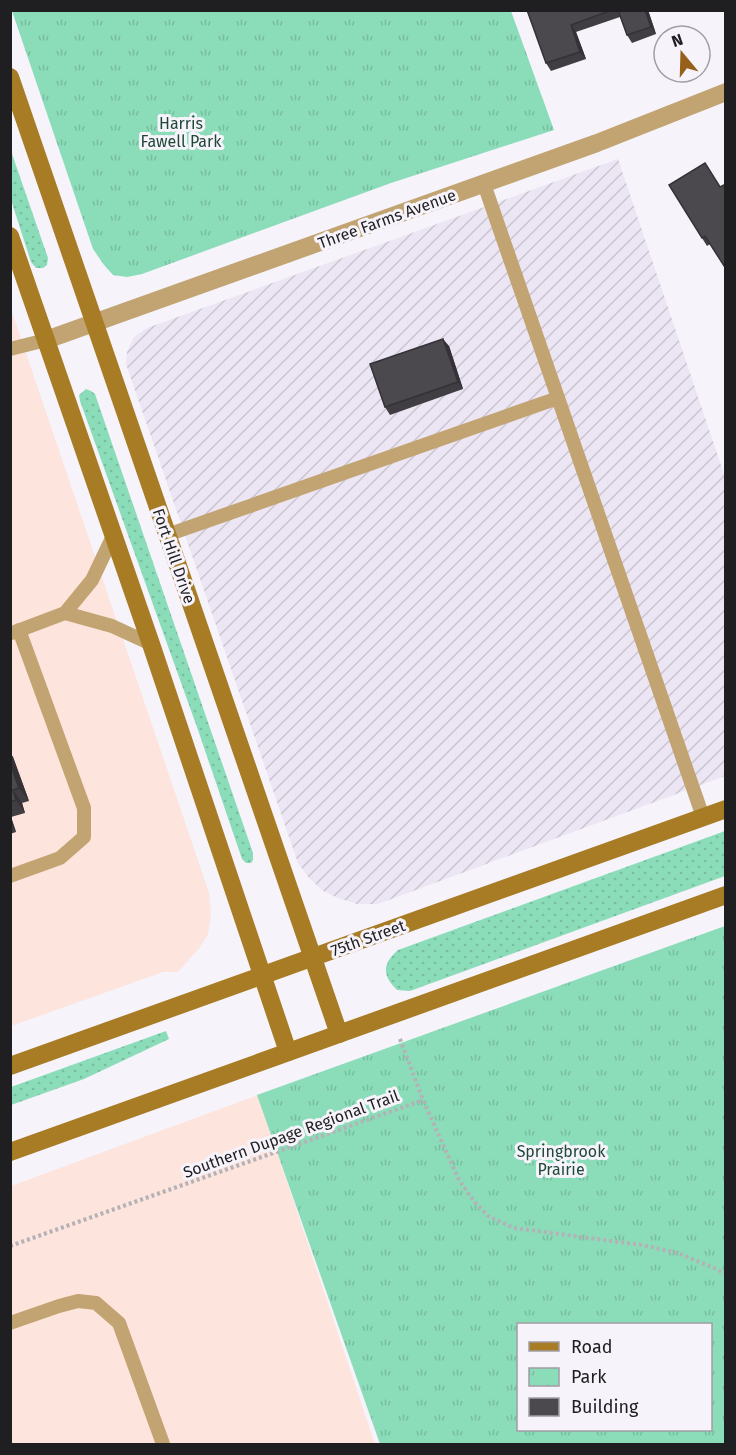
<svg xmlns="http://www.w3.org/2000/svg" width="736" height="1455" viewBox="0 0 736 1455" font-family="'Fira Sans',sans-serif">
<defs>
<pattern id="industrial-furrows" width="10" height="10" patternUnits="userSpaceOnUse" patternTransform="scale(1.5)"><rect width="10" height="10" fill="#ece5f3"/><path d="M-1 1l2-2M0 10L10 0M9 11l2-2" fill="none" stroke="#cac4d0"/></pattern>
<pattern id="grass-dots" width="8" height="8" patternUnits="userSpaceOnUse" patternTransform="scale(1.5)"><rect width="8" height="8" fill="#8bddb9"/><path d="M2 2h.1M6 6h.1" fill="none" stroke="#78bd9f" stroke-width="1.8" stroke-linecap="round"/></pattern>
<pattern id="park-tufts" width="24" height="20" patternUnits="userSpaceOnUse" patternTransform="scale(1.5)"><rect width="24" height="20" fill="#8bddb9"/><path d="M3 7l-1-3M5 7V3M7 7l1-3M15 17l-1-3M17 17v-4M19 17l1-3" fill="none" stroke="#78bd9f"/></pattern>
</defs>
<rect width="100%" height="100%" fill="#f6f3fa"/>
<g fill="#fde4dc">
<path d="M10 306 209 893 211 915 208 934 200 947 178 972H163L11 1026Z"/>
<path d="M258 1095 375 1444H11V1186Z"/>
</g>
<path fill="url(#industrial-furrows)" d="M618 159 725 477V776L378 904H357L338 898 323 891 309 878 298 863 126 364 127 352 134 337 147 328Z"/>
<g fill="url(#grass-dots)">
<path d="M10 148 48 258 47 265 43 268H36L31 262 11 200Z"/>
<path d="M86 389 91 391 95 394 253 853V860L251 863H246L242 859 198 730 80 401 79 395Z"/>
<path d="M725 831V876L410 991 397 990C382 975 382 964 398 950Z"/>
<path d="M166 1031 169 1039 84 1079 11 1105V1087Z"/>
</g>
<g fill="url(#park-tufts)" fill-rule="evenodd">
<path d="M12 11H511L554 130 391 183 142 274 127 277 113 275 104 265 93 249Z"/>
<path d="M725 926V1444H380L257 1095ZM518 1324H710V1430H518Z"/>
</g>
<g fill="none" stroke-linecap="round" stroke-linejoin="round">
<g stroke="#b4b1b7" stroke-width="4" stroke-dasharray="3 3" stroke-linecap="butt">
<path d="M400 1039 423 1100 459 1180 473 1200 488 1216 514 1228 642 1245 678 1253 714 1268 726 1274"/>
<path d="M10 1246 423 1100"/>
</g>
<g stroke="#c2a472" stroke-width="14">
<path d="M484 184 703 817"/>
<path d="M10 349 46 340"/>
<path d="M167 535 558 398"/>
<path d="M65 613 112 626 151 644"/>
<path d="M12 633 65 613 92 580 113 536"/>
<path d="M10 876 60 858 84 837V808L19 630"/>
<path d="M10 1323 59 1306 78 1301 96 1303 119 1323 163 1444"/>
</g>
<path stroke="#c2a472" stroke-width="18" d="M46 340 597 143 726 92"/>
<g stroke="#a87c25" stroke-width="18">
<path d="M10 77 339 1034"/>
<path d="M10 236 151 644 288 1052"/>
<path d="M10 1066 726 809"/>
<path d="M10 1152 726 895"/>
</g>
</g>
<g fill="#403e43">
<path d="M527 10H648L656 34 632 43 627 35 620 17 576 32 586 59 551 71 546 63Z"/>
<path d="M710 171V244L707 246 702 238Z"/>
<path d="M449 346 463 389 390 415 385 407Z"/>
<path d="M10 753 13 757 29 801 22 803 25 813 11 817 16 832 10 834Z"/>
</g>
<g fill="#343237">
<path d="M645 10H648L656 34 651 27Z"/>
<path d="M571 25 576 32 586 59 580 52Z"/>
<path d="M443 339 449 346 463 389 458 382Z"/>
<path d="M10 753 13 757 29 801 19 788 10 763Z"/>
<path d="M13 790 22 803 25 813 16 800Z"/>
<path d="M10 816 11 817 16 832 10 823Z"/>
</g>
<g fill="#4b484e" stroke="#343237" stroke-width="1.5">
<path d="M527 10H612L571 25 580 52 546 63Z"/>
<path d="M618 10H645L651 27 627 35Z"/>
<path d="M705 163 720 187 726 184V269L705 236 702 238 669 185Z"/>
<path d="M443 339 458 382 385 407 370 364Z"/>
<path d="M10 763 19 788 13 790 16 800 10 802Z"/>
</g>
<g text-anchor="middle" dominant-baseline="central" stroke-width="6" stroke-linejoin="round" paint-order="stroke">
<g font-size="16" fill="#1f4837" stroke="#f6f3fa">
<text x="181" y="123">Harris<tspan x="181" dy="18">Fawell Park</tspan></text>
<text x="561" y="1151">Springbrook<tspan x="561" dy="18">Prairie</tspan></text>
</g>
<g font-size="16" fill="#1f1e21" stroke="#f6f3fa">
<text transform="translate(387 219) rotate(-20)">Three Farms Avenue</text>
<text transform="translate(174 556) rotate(71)">Fort Hill Drive</text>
<text transform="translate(368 938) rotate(-20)">75th Street</text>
<text transform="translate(291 1134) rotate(-20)">Southern Dupage Regional Trail</text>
</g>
</g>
<rect width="736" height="1455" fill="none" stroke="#1f1e21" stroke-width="24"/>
<rect x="517" y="1323" width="195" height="108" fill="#f6f3fa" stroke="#a09ea3" stroke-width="1.5"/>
<rect x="529" y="1342" width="30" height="9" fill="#a87c25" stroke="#a09ea3" stroke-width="1.5"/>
<text x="571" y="1353" font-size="18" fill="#1f1e21">Road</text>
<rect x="529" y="1368" width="30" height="18" fill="url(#park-tufts)" stroke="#a09ea3" stroke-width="1.5"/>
<text x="571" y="1383" font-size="18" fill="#1f1e21">Park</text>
<rect x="529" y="1398" width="30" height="18" fill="#4b484e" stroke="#a09ea3" stroke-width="1.5"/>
<text x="571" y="1413" font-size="18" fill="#1f1e21">Building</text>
<g transform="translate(682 54) rotate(341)"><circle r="28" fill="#f6f3fa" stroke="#a09ea3" stroke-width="1.5"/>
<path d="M0-4.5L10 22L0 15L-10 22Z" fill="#97601a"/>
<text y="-9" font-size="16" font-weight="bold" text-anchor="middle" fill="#1f1e21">N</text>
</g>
</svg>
